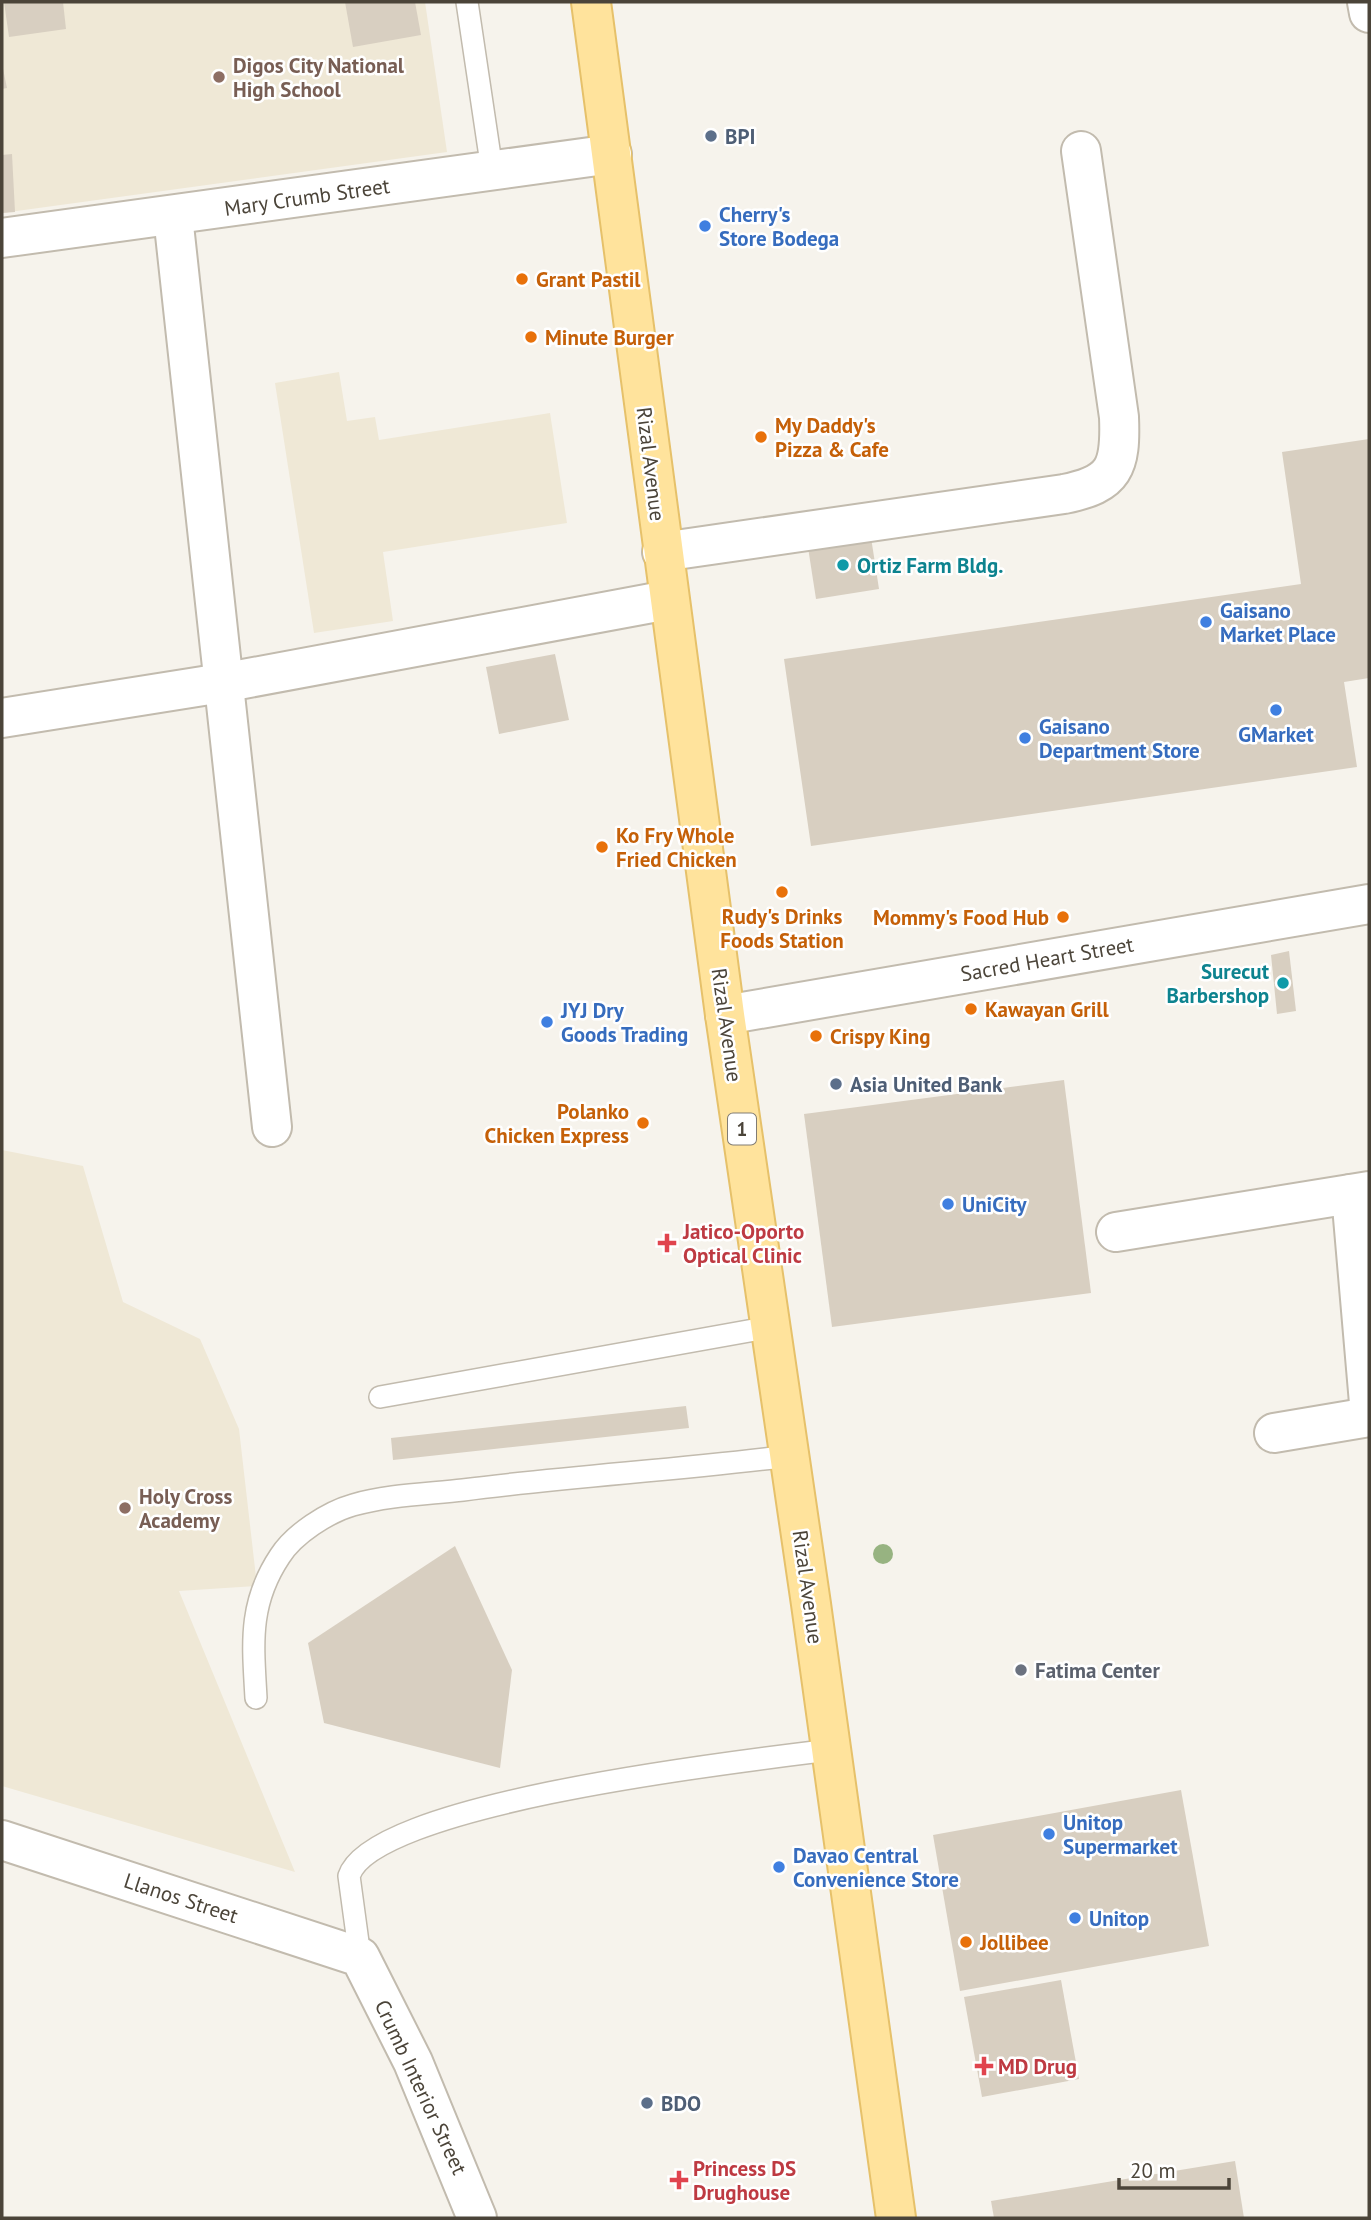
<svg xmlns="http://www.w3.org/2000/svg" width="1371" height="2220" viewBox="0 0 1371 2220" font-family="'PT Sans',sans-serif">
<rect width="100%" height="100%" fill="#f6f3ec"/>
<g fill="#efe8d6">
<path d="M2 2H425L447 152 2 213Z"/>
<path d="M339 372 347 421 375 417 379 440 550 413 567 523 383 552 393 621 314 633 275 383Z"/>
<path d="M2 1150 83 1166 123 1302 200 1339 239 1429 257 1586 179 1591 295 1872 2 1786Z"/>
</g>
<g fill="#d8cfc1">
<path d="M4 2H63L66 29 9 37Z"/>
<path d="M345 2H415L421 35 353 47Z"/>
<path d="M2 64 7 88 2 89Z"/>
<path d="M12 154 15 212 2 213V155Z"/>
<path d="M1369 439V678L1344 682 1357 767 811 846 784 659 1301 584 1282 452Z"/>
<path d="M870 531 879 589 816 599 807 541Z"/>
<path d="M555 654 569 720 499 734 486 667Z"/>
<path d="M1289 951 1296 1011 1277 1014 1271 955Z"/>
<path d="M1064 1080 1091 1293 832 1327 804 1114Z"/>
<path d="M686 1406 689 1428 393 1460 391 1438Z"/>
<path d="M455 1546 512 1670 500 1768 324 1723 308 1643Z"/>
<path d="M1181 1790 1209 1946 960 1991 933 1835Z"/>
<path d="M1061 1980 1079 2079 982 2097 964 1997Z"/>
<path d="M1235 2161 1244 2218H994L991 2201Z"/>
</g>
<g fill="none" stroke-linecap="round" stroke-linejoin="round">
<g stroke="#c2bbae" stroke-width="24">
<g id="service">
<path d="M467 2 492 170"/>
<path d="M380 1397 771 1327"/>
<path d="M256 1698C253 1644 248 1604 280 1556 294 1534 328 1512 353 1505 387 1495 427 1494 463 1490 571 1476 680 1470 789 1456"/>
<path d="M360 1957 349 1876C373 1802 751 1760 830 1750"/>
</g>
</g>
<g stroke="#c2bbae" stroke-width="42">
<g id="minor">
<path d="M1367 2 1369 13"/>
<path d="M173 216 272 1127"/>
<path d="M2 238 612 154"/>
<path d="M662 552 1064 494C1115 484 1121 467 1119 417L1081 151"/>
<path d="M2 718 222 683 668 600"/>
<path d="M725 1015 1369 904"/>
<path d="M1351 1194 1369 1403"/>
<path d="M1116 1232 1369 1191"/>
<path d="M1274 1433 1369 1417"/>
<path d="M2 1840 360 1957 413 2062 477 2218"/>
</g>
</g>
<g stroke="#e6c16a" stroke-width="42">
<path id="primary" d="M591 2 725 1015 811 1604 896 2218"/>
</g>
<use href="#service" stroke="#fff" stroke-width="21"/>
<use href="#minor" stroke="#fff" stroke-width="38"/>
<use href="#primary" stroke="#ffe39c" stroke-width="38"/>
</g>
<circle fill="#97b381" cx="883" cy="1554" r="10"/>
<g fill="#8d6e63" stroke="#fff" stroke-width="2.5">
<circle cx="219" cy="77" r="7"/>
<circle cx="125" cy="1508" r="7"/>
</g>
<g fill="#5c6f8a" stroke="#fff" stroke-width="2.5">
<circle cx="711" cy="136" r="7"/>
<circle cx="836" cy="1084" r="7"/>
<circle cx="647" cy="2103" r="7"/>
</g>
<g fill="#3f7fe0" stroke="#fff" stroke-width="2.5">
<circle cx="705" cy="226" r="7"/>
<circle cx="1206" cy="622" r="7"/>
<circle cx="1276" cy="710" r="7"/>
<circle cx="1025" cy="738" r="7"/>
<circle cx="547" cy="1022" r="7"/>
<circle cx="948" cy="1204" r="7"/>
<circle cx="1049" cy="1834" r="7"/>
<circle cx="779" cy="1867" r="7"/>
<circle cx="1075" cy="1918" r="7"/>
</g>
<g fill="#e8710a" stroke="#fff" stroke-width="2.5">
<circle cx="522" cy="279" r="7"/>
<circle cx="531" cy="337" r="7"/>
<circle cx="761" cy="437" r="7"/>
<circle cx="602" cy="847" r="7"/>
<circle cx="782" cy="892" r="7"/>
<circle cx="1063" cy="917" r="7"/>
<circle cx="971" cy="1009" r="7"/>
<circle cx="816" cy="1036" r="7"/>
<circle cx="643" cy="1123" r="7"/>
<circle cx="966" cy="1942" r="7"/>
</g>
<g fill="#0f9aa8" stroke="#fff" stroke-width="2.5">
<circle cx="843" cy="565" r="7"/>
<circle cx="1283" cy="983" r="7"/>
</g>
<g fill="#e0444e" stroke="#fff" stroke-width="2.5">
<path d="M663.5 1232.5h7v7h7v7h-7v7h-7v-7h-7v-7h7z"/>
<path d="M980.5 2055.5h7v7h7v7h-7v7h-7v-7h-7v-7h7z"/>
<path d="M675.5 2169.5h7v7h7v7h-7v7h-7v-7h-7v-7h7z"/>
</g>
<circle fill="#6b7280" stroke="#fff" stroke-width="2.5" cx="1021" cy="1670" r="7"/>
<g text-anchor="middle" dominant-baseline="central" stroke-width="5" stroke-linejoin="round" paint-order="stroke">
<rect fill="#fff" stroke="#817c74" stroke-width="2" x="728" y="1113.5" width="28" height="31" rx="5"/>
<g font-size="19" font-weight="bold" fill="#4b4439">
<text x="742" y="1129">1</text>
</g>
<g font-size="21" font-weight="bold" fill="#785e54" stroke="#fff" text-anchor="start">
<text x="233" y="65">Digos City National<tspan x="233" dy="24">High School</tspan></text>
<text x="139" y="1496">Holy Cross<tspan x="139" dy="24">Academy</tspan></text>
</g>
<g font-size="21" font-weight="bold" fill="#4e5e75" stroke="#fff" text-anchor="start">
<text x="725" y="136">BPI</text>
<text x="850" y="1084">Asia United Bank</text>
<text x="661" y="2103">BDO</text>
</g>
<g font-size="21" fill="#4b4439" stroke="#fff">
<text transform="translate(307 197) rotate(-8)">Mary Crumb Street</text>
<text transform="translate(651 464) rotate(83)">Rizal Avenue</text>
<text transform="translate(1047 959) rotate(-10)">Sacred Heart Street</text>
<text transform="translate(727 1025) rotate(82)">Rizal Avenue</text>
<text transform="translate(808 1587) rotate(82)">Rizal Avenue</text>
<text transform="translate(181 1898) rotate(18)">Llanos Street</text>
<text transform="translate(421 2087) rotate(65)">Crumb Interior Street</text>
</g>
<g font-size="21" font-weight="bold" fill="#366cbe" stroke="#fff" text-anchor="start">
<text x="719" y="214">Cherry's<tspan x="719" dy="24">Store Bodega</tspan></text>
<text x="1220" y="610">Gaisano<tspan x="1220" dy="24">Market Place</tspan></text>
<text x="1039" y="726">Gaisano<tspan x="1039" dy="24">Department Store</tspan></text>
<text x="1276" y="734" text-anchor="middle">GMarket</text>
<text x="561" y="1010">JYJ Dry<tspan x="561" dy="24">Goods Trading</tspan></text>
<text x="962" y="1204">UniCity</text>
<text x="1063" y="1822">Unitop<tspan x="1063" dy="24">Supermarket</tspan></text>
<text x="793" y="1855">Davao Central<tspan x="793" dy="24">Convenience Store</tspan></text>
<text x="1089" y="1918">Unitop</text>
</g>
<g font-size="21" font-weight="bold" fill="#c56008" stroke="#fff" text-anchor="start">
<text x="536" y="279">Grant Pastil</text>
<text x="545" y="337">Minute Burger</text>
<text x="775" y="425">My Daddy's<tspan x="775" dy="24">Pizza &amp; Cafe</tspan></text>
<text x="616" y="835">Ko Fry Whole<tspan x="616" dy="24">Fried Chicken</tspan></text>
<text x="782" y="916" text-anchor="middle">Rudy's Drinks<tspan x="782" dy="24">Foods Station</tspan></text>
<text x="1049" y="917" text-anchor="end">Mommy's Food Hub</text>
<text x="985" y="1009">Kawayan Grill</text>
<text x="830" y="1036">Crispy King</text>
<text x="629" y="1111" text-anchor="end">Polanko<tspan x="629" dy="24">Chicken Express</tspan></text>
<text x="980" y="1942">Jollibee</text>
</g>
<g font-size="21" font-weight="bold" fill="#0d838f" stroke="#fff" text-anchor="start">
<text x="857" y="565">Ortiz Farm Bldg.</text>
<text x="1269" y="971" text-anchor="end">Surecut<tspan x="1269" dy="24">Barbershop</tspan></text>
</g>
<g font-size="21" font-weight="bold" fill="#be3a42" stroke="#fff" text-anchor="start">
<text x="683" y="1231">Jatico-Oporto<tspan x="683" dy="24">Optical Clinic</tspan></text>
<text x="998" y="2066">MD Drug</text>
<text x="693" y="2168">Princess DS<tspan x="693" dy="24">Drughouse</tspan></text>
</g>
<g font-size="21" font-weight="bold" fill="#5b616d" stroke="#fff" text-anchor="start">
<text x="1035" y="1670">Fatima Center</text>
</g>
</g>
<rect width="1371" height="2220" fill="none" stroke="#4b4439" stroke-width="7"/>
<path d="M1119 2178v10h110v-10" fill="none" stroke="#4b4439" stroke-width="3.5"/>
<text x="1130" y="2178" font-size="21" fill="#4b4439" stroke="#ffffff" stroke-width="5" paint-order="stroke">20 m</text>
</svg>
